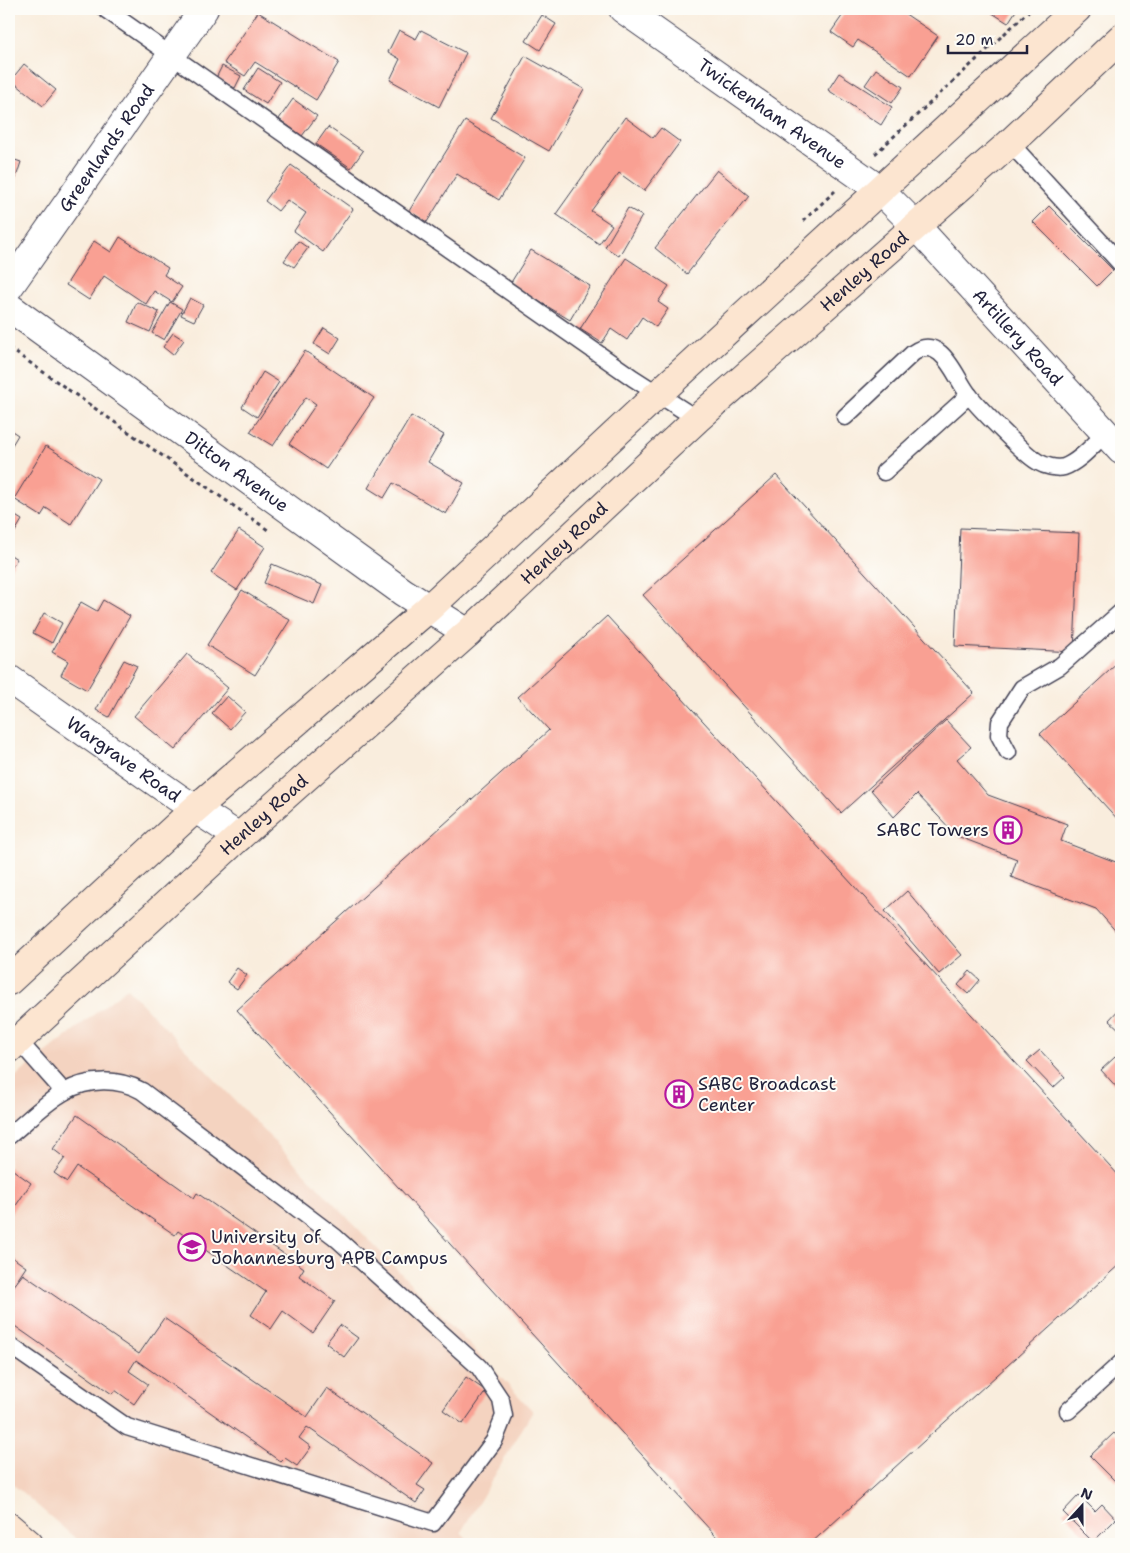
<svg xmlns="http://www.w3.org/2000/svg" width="1130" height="1553" viewBox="0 0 1130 1553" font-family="'Shantell Sans',sans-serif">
<rect width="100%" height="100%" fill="#fdfcf7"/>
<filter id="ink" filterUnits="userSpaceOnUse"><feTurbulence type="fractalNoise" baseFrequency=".02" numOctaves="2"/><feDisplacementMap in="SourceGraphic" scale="10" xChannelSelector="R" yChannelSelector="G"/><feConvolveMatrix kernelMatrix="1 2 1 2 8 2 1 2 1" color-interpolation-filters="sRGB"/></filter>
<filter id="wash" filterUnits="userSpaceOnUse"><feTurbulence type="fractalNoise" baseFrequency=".0096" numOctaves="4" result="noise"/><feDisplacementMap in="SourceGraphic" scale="20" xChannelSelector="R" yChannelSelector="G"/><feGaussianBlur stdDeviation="1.12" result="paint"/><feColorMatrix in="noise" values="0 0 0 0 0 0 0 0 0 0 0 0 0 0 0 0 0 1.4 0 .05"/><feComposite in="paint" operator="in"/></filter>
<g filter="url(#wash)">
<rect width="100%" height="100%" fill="#f9eddd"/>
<path fill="#f4d3c0" d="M127 988 533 1411 461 1532 472 1544H82L9 1481V1082Z"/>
<g id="blocks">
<g fill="#f9a093">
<path d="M847 9H898L938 36 911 76 858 40 853 47 831 32Z"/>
<path d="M986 9H1017L1008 23Z"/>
<path d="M258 12 339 62 316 100 255 62 245 76 224 63Z"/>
<path d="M542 15 556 24 540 50 526 41Z"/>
<path d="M399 30 416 39 421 30 466 53 439 107 390 80 400 59 388 52Z"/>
<path d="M525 56 584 89 549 151 491 118Z"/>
<path d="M24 64 56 90 43 106 11 80Z"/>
<path d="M222 66 241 76 235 88 216 78Z"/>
<path d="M258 68 280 82 266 104 244 90Z"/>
<path d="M876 69 903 87 892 103 865 85Z"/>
<path d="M839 73 892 107 881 125 828 90Z"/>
<path d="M293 99 317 116 302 136 279 119Z"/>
<path d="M625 117 653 138 661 128 680 142 644 191 619 173 591 211 612 225 599 244 556 214Z"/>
<path d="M465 121 525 158 499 200 457 174 427 222 409 211Z"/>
<path d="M328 127 363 151 351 168 316 144Z"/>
<path d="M9 158 21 162 12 190 9 188Z"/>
<path d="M291 165 353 209 323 252 294 231 306 213 287 200 278 211 265 201Z"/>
<path d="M717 170 749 196 687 274 655 248Z"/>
<path d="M1049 206 1113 270 1097 286 1033 222Z"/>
<path d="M628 208 642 216 619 256 605 247Z"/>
<path d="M120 237 168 268 164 275 182 287 172 302 154 291 146 304 104 276 89 300 66 285 94 241 111 252Z"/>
<path d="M298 241 308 248 294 267 284 261Z"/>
<path d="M531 250 590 286 570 320 510 284Z"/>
<path d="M626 258 669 286 658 302 668 309 656 327 642 317 627 340 611 329 602 343 580 329Z"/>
<path d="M190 298 203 305 194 321 181 315Z"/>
<path d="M137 302 159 312 150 332 128 322Z"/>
<path d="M170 302 182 309 164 340 152 333Z"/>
<path d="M324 328 340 338 330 354 314 344Z"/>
<path d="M173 333 184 340 173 355 163 347Z"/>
<path d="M305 351 374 398 326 469 289 444 316 404 306 397 273 446 250 432Z"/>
<path d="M263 372 279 382 257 417 242 407Z"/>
<path d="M411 416 444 435 428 462 464 483 446 514 393 483 384 498 368 488Z"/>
<path d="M9 429 18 435 9 450Z"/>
<path d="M46 446 99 479 71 524 46 508 41 516 14 499Z"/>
<path d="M776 475 974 693 841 813 643 595Z"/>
<path d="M9 512 22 520 10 540 9 539Z"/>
<path d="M960 528 1079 533 1074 652 955 646Z"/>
<path d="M239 530 265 547 237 590 211 573Z"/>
<path d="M9 554 17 559 9 571Z"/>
<path d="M272 564 322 585 314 604 264 583Z"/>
<path d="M242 590 290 620 255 675 207 645Z"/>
<path d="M103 600 130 616 87 690 61 675 68 661 52 652 81 602 97 611Z"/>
<path d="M44 613 62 623 52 643 33 633Z"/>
<path d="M607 616 1121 1178V1263L810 1544H723L237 1010 549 730 518 697Z"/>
<path d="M187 654 228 688 175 750 134 716Z"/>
<path d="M124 660 137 666 109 717 96 710Z"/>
<path d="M1121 660V823L1040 734Z"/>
<path d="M227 696 245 712 230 729 212 713Z"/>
<path d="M946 720 971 747 957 759 988 795 1067 824 1061 841 1121 864V937L1096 909 1011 877 1017 859 957 836 917 794 894 817 871 790Z"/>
<path d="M907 891 962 955 939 974 885 911Z"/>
<path d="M237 968 247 975 237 989 227 982Z"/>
<path d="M970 971 980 980 968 994 958 985Z"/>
<path d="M1121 1007V1031L1109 1020Z"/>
<path d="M1040 1050 1065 1077 1053 1088 1027 1061Z"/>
<path d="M1115 1057 1121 1063V1092L1101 1070Z"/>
<path d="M77 1115 194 1198 197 1193 304 1268 299 1276 335 1301 313 1333 283 1311 271 1329 251 1315 266 1292 178 1231 175 1235 77 1167 67 1182 54 1173 65 1158 53 1149Z"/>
<path d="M9 1167 31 1183 9 1216Z"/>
<path d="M9 1255 26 1267 10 1291 23 1274 139 1354 164 1318 307 1417 327 1388 433 1463 417 1485 425 1490 416 1503 307 1427 299 1438 311 1447 297 1466 285 1458 281 1462 136 1360 129 1371 148 1384 134 1404 115 1390 112 1394 9 1322Z"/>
<path d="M340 1325 358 1338 344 1357 326 1343Z"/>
<path d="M466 1377 486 1391 463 1424 443 1410Z"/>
<path d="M1114 1433 1121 1440V1477L1116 1482 1090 1456Z"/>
<path d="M1079 1495 1095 1511 1102 1504 1116 1519 1093 1542 1063 1512Z"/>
</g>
</g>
</g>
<g filter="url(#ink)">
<use href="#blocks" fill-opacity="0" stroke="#424053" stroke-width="1"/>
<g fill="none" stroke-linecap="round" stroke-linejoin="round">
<g stroke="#424053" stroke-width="19">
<g id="service">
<path d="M105 9 633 378 697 419"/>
<path d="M1010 143 1121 264"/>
<path d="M845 417 913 353C942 333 955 378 969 395 979 408 1025 455 1038 462 1045 466 1056 469 1064 467 1079 462 1094 444 1106 433"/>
<path d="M884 472 969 395"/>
<path d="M1008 752 999 735 1000 722 1022 688 1060 666 1121 612"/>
<path d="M18 1040 64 1092"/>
<path d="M9 1136C25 1123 46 1102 64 1092 89 1078 118 1078 142 1091L335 1237 479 1367 501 1400 504 1416 494 1441 433 1523 127 1427 9 1345"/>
<path d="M1068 1411 1121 1363"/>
</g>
</g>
<g stroke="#424053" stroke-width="30">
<g id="minor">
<path id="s1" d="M623 9 880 190 915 225 1121 450"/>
<path id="s2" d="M9 287 204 9"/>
<path id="s3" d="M9 307 403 592 468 633"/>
<path id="s4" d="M9 679 177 797 239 837"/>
</g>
</g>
<g stroke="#424053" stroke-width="30">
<g id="secondary">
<path d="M9 981 195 809 428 609 658 394 1077 9"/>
<path id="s5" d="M9 1049 239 837 468 633 697 419 1010 143 1121 38"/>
<path d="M9 1527 29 1544"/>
</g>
</g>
<g stroke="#424053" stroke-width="3" stroke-dasharray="4 4" stroke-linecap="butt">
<path d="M875 154 1031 9"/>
<path d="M803 221 835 191"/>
<path d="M9 348 268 530"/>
</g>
<use href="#service" stroke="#fff" stroke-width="16"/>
<use href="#minor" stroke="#fff" stroke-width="28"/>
<use href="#secondary" stroke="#fce5d0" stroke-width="28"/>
</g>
</g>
<defs>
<g id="building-ring" transform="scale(1.4375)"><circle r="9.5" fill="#fdfcf7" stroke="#b5179e" stroke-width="1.5"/><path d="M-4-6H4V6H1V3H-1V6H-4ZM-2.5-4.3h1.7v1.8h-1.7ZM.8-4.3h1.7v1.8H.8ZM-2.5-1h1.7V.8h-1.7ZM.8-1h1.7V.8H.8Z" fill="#b5179e"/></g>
<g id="university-ring" transform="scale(1.4375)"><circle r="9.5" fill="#fdfcf7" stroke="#b5179e" stroke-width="1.5"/><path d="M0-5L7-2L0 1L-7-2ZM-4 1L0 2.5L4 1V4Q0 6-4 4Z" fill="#b5179e"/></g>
</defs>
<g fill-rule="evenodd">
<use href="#building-ring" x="1008" y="830"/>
<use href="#building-ring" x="679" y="1094"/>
<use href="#university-ring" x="192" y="1247"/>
</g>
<g text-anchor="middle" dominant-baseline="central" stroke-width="4" stroke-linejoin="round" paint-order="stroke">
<g font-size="18" fill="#22223b" stroke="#fdfcf7">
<text stroke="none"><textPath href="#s1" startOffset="182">Twickenham Avenue</textPath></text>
<text stroke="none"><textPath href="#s2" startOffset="170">Greenlands Road</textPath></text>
<text stroke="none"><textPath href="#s5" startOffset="1156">Henley Road</textPath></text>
<text stroke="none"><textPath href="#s1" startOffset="516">Artillery Road</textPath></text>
<text stroke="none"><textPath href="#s3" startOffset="281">Ditton Avenue</textPath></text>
<text stroke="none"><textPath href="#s5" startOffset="751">Henley Road</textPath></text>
<text stroke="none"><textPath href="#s4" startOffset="140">Wargrave Road</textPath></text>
<text stroke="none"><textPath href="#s5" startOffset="346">Henley Road</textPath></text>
</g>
<g font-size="18" fill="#22223b" stroke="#fdfcf7" text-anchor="start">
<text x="989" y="830" text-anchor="end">SABC Towers</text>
<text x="698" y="1084">SABC Broadcast<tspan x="698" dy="21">Center</tspan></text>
<text x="211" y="1237">University of<tspan x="211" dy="21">Johannesburg APB Campus</tspan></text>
</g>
</g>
<rect width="1130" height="1553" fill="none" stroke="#fdfcf7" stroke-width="30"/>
<g transform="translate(1082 1506) rotate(21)" stroke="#fdfcf7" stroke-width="4" paint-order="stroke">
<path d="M0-4L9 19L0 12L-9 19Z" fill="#22223b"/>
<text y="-8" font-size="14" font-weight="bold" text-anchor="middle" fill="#22223b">N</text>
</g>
<path d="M948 45v8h79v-8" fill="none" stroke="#22223b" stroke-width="2.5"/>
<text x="955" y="45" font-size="15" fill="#22223b" stroke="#fdfcf7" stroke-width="4" paint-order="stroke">20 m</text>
</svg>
